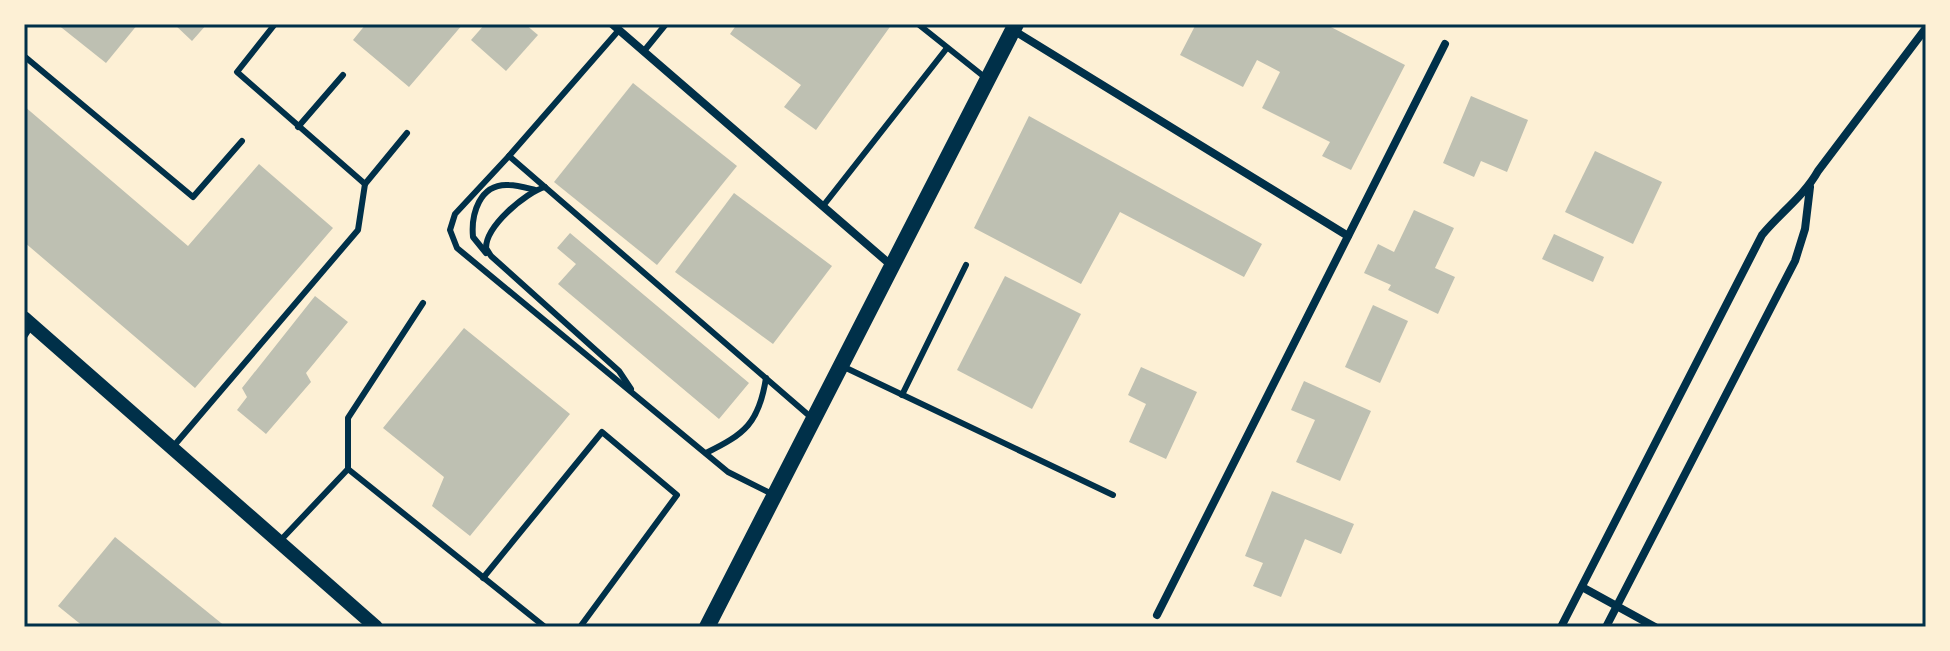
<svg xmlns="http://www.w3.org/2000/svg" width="1950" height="651" viewBox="0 0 1950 651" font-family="'DejaVu Sans',sans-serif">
<rect width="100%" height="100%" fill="#fdf0d5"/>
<g fill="#bec0b2">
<path d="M57 24H138L106 63Z"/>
<path d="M174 24H207L192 41Z"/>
<path d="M366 24 408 25 463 24 409 87 353 40Z"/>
<path d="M485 24H525L538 35 506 71 471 40Z"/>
<path d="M737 24H892L816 130 784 107 801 85 730 34Z"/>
<path d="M1196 24H1325L1405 65 1351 170 1322 156 1330 142 1262 108 1280 72 1257 60 1243 87 1180 55Z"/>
<path d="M633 83 737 166 657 265 554 182Z"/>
<path d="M1471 96 1528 120 1507 172 1481 161 1474 177 1443 163Z"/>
<path d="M24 106 188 246 259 164 333 228 195 388 24 242Z"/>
<path d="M1029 116 1262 244 1244 277 1120 212 1081 284 974 228Z"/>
<path d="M1595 151 1662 182 1633 244 1565 212Z"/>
<path d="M734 193 832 266 773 344 675 272Z"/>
<path d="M1414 210 1454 228 1435 268 1455 277 1438 314 1388 290 1391 285 1364 273 1378 244 1394 252Z"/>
<path d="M570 233 749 383 719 419 558 284 576 264 557 248Z"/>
<path d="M1554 234 1604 257 1593 282 1542 259Z"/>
<path d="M1005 276 1081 314 1032 409 957 370Z"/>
<path d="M315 296 348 322 306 373 311 382 266 434 237 410 247 397 242 388Z"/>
<path d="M1373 305 1408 321 1380 383 1345 367Z"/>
<path d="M464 328 570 414 470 536 432 506 444 477 383 428Z"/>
<path d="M1141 367 1197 392 1166 459 1129 442 1146 404 1128 395Z"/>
<path d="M1304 381 1371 411 1340 481 1296 462 1315 420 1291 410Z"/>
<path d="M1272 491 1354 524 1341 554 1305 539 1281 597 1253 586 1263 563 1245 556Z"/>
<path d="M115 537 226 627H84L58 606Z"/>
</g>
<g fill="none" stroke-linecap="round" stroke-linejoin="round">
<g stroke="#003049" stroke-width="6">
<path d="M275 24 237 72 365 184 407 133"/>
<path d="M918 24 987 79"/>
<path d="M644 51 666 24"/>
<path d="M24 56 193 197 242 141"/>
<path d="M298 127 343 75"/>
<path d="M509 156 619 30"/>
<path d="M545 187C525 193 486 226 486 248L491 256 619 371 631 389"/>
<path d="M823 206 947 48"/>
<path d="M486 253 473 237C471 215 479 183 509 185 517 185 527 188 535 190"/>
<path d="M844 367 1113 495"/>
<path d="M902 395 966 265"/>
<path d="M172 448 358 230 365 184"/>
<path d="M706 453C745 434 759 423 766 378"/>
<path d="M348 469V418L423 303"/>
<path d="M774 495 728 472 457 248 450 230 455 214 509 156 813 419"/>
<path d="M279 542 348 469 545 627"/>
<path d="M483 578 602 432 677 495 580 627"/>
</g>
<g stroke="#003049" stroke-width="8">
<path d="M612 24 892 266"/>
<path d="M1013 30 1348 236"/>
<path d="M24 335 31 324"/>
<path d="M1582 587 1655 627"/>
<path d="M1157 615 1445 44"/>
<path d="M1561 627 1762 235C1780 213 1804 196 1818 171L1926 28"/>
<path d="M1606 627 1795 261 1805 229 1810 187"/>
</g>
<path stroke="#003049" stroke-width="14" d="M24 318 376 627"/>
<path stroke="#003049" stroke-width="16" d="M707 627 1016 24"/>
</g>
<rect width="1950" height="651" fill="none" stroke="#fdf0d5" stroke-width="52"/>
<rect x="26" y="26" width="1898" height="599" fill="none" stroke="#003049" stroke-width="3"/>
</svg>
